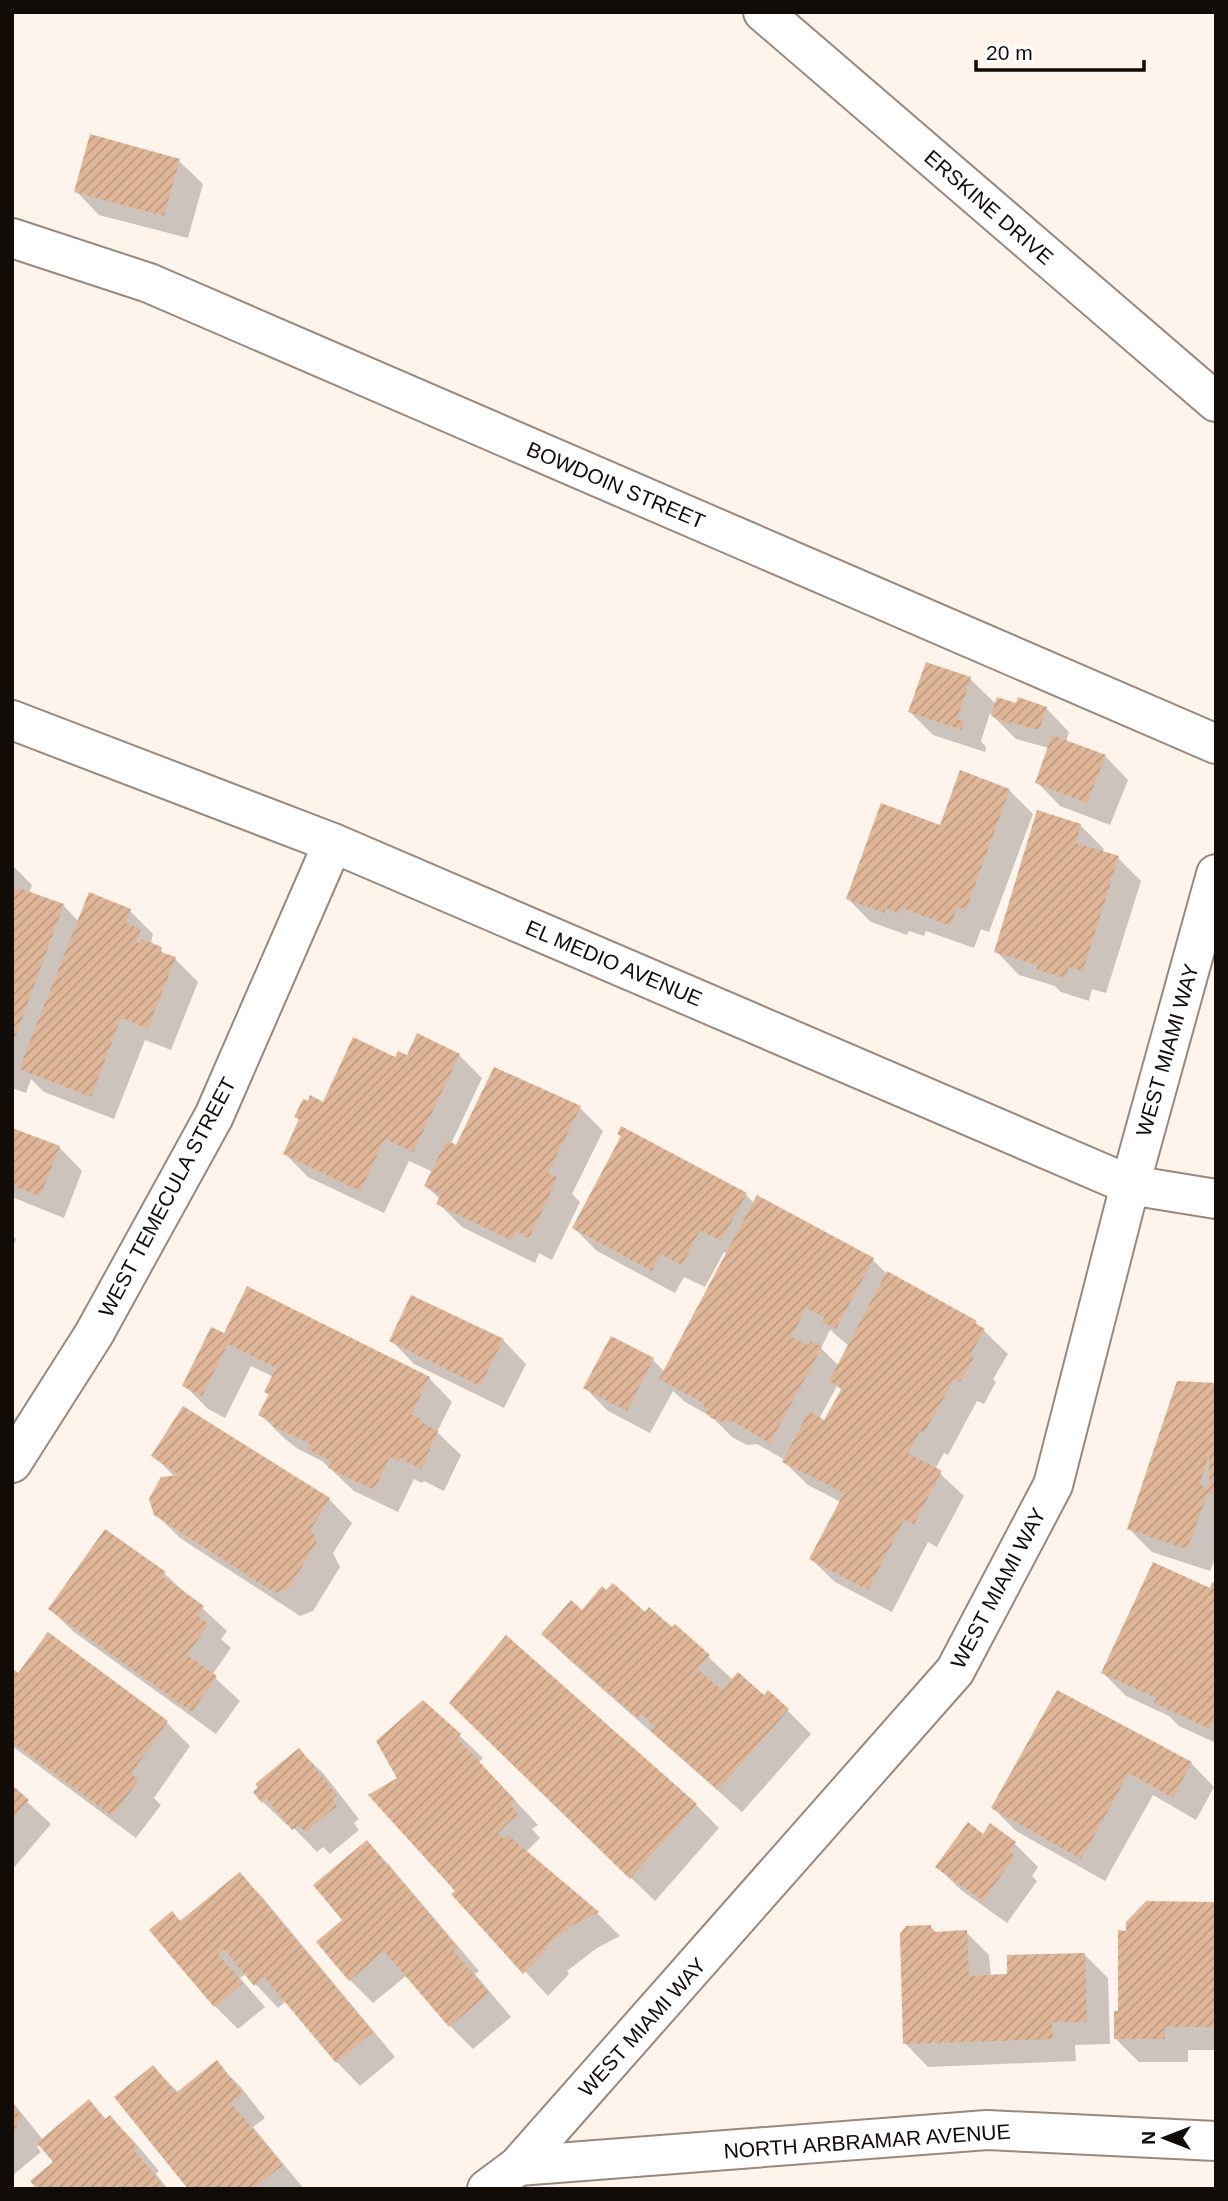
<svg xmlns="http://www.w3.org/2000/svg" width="1228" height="2201" viewBox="0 0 1228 2201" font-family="Arial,sans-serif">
<defs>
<pattern id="building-hatch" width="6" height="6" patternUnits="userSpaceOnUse" patternTransform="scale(1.75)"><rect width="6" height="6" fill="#dfb698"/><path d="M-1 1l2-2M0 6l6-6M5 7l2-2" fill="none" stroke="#be9b82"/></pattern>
</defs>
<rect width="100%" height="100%" fill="#fff4eb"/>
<g fill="#0003" fill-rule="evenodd">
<path d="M179 161 203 184 188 238 99 215 76 191Z"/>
<path d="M970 679 997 705 1046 708 1069 732 1066 742 1105 756 1128 780 1110 825 1060 806 1037 782 1049 748 1016 739 990 713 981 741 986 747 985 752 933 735 910 712Z"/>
<path d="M961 773 1010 791 1033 814 989 932 981 929 974 948 926 931 924 936 909 931 907 935 871 922 848 899 941 827Z"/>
<path d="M1080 825 1104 849 1102 853 1118 858 1141 881 1106 993 1092 989 1089 1001 1061 992 1055 986 1019 975 996 951Z"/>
<path d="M12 865 32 885 29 893 63 905 79 922 130 911 153 934 151 942 168 957 175 959 198 982 171 1050 145 1040 114 1119 44 1092 31 1079 26 1093 12 1088Z"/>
<path d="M459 1055 482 1078 451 1144 457 1147 580 1108 603 1131 572 1194 580 1202 552 1260 539 1253 535 1263 462 1227 439 1204 441 1200 426 1186 433 1172 409 1161 384 1213 308 1177 285 1154 300 1121 296 1117 324 1104 396 1060Z"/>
<path d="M12 1130 59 1147 82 1171 64 1218 12 1197Z"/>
<path d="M746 1195 755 1204 758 1198 873 1260 886 1273 976 1323 1008 1354 993 1379 996 1382 984 1404 977 1401 948 1455 944 1453 935 1469 964 1496 937 1547 928 1542 892 1612 835 1582 811 1559 841 1502 808 1485 784 1462 785 1460 757 1444 747 1445 732 1437 712 1417 685 1402 673 1391 650 1433 608 1411 585 1388 611 1338 653 1360 665 1372 728 1254 724 1252 705 1287 684 1277 675 1293 597 1251 574 1228ZM830 1330 849 1346 839 1366 821 1348ZM837 1386 842 1391 825 1422 819 1419Z"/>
<path d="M12 1235 16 1239 12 1249Z"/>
<path d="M225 1335 429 1378 452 1402 437 1432 461 1455 444 1491 424 1481 422 1483 414 1479 398 1512 354 1491 322 1461 298 1449 284 1438 261 1415 270 1396 266 1392 274 1377 251 1366 225 1418 208 1409 184 1385Z"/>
<path d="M391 1340H503L526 1364 504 1408 414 1364Z"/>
<path d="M1216 1385V1557L1210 1571 1152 1552 1129 1529Z"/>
<path d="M154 1456 329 1499 352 1523 333 1553 340 1567 313 1611 300 1616 180 1538 156 1514 175 1477Z"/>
<path d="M105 1531 165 1574 227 1631 221 1639 231 1648 212 1675 240 1701 216 1734 74 1632 50 1609Z"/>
<path d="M1216 1586V1743L1179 1726 1169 1716 1126 1696 1103 1673Z"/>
<path d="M582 1613 645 1615 672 1629 675 1626 733 1680 787 1710 811 1734 742 1812 566 1657 543 1634Z"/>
<path d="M48 1635 167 1723 190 1746 154 1798 161 1805 136 1838 12 1746V1670L18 1675Z"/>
<path d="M1058 1692 1191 1763 1214 1787 1196 1820 1153 1795 1105 1881 1016 1831 993 1808Z"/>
<path d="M474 1726 696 1805 719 1828 655 1901Z"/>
<path d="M459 1735 483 1758 479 1762 538 1825 532 1829 540 1838 526 1852 597 1913 620 1936 597 1948 567 1971 569 1974 548 1996 454 1895 458 1891 400 1779Z"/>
<path d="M299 1750 323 1773 359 1819 354 1823 359 1830 330 1854 323 1847 317 1852 289 1823 287 1825 263 1802Z"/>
<path d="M12 1788 51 1824 12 1870Z"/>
<path d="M983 1836 1015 1844 1038 1867 1032 1876 1037 1881 1007 1923 961 1890 937 1867Z"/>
<path d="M366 1842 390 1866 479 1971 475 1974 511 2017 473 2049 450 2026 407 1975 373 2003 350 1980 319 1942 345 1920Z"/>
<path d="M240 1874 263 1898 395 2057 360 2086 337 2062 286 2001 278 2008 246 1974 240 1978 265 2007 238 2029 215 2006 181 1923Z"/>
<path d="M1215 1904 1216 2050H1188V2062H1139L1116 2039 1128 1933Z"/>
<path d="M931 1927 937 1933 966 1932 989 1955 991 1977 1008 1976 1084 1954 1108 1978 1110 2044 1075 2045 1076 2061 928 2067 905 2043Z"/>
<path d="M216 2063 240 2086 265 2118 253 2127 304 2189H190L153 2067 179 2093Z"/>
<path d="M12 2101 43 2140 89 2102 107 2120 110 2117 133 2140 159 2171 156 2174 168 2189H39L55 2162 40 2145 37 2147 41 2152 13 2175Z"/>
</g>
<g fill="url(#building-hatch)" fill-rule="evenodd">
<path d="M90 134 180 159 164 216 74 192Z"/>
<path d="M926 662 971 677 957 719 964 722 962 730 908 712Z"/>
<path d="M997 697 1016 703 1018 697 1047 707 1039 730 1011 722V724L991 716Z"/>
<path d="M1052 735 1106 755 1087 803 1035 783Z"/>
<path d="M960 770 1010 789 966 910 957 907 951 926 902 908 901 914 886 908 884 913 846 899 881 803 940 825Z"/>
<path d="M1037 810 1081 824 1076 843 1119 856 1083 971 1069 967 1065 978 1036 969 1037 965 994 952Z"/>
<path d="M12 888 17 890 19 888 64 904 13 1043Z"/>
<path d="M89 892 131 909 126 923 141 929 136 942 140 943 142 939 162 947 161 952 176 957 148 1028 121 1018 91 1097 19 1069Z"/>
<path d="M417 1033 460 1054 413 1152 385 1139 360 1191 283 1154 299 1119 294 1117 303 1099 308 1101 310 1095 323 1102 353 1037 395 1057 398 1051 407 1055Z"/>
<path d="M494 1067 581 1106 548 1173 558 1177 529 1238 516 1231 511 1240 436 1204 441 1195 424 1186 447 1140 456 1145Z"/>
<path d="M621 1126 747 1193 721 1241 700 1230 682 1265 660 1254 652 1271 572 1228 621 1136 617 1134Z"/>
<path d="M12 1128 60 1146 40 1196 12 1186Z"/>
<path d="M757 1195 874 1258 836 1329 822 1322 824 1317 806 1308 791 1337 808 1345 811 1341 822 1347 770 1443 732 1421 723 1422 711 1418 707 1414 703 1403 659 1379Z"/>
<path d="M887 1271 977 1321 975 1323 985 1329 970 1355 974 1358 960 1382 954 1379 924 1433 920 1431 908 1453 942 1471 914 1524 904 1520 868 1590 809 1559 844 1493 782 1462 809 1411 824 1420 842 1388 829 1381Z"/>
<path d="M247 1286 430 1377 411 1414 420 1418 418 1420 438 1431 421 1469 400 1458 398 1461 390 1457 374 1490 328 1468 332 1462 308 1449 310 1444 272 1426 274 1423 258 1415 269 1394 264 1392 276 1368 228 1344 202 1396 182 1386 211 1327 224 1333Z"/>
<path d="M411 1295 504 1339 480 1386 389 1341Z"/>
<path d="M611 1336 654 1358 627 1411 583 1388Z"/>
<path d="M1177 1381 1216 1383V1494L1208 1493 1187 1549 1127 1529ZM1209 1453V1489L1200 1485Z"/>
<path d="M183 1406 330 1498 311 1529 317 1542 289 1588 275 1593 154 1515 149 1499 161 1477 179 1475 151 1456Z"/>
<path d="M105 1529 166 1572 162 1576 204 1606 198 1616 209 1624 187 1655 217 1676 192 1712 48 1609Z"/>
<path d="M1153 1562 1210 1588 1212 1582 1216 1584V1716L1210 1729 1154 1703 1156 1698 1101 1673Z"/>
<path d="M613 1583 645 1612 649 1607 672 1627 675 1624 710 1655 697 1669 722 1690 738 1672 764 1695 768 1690 789 1709 718 1790 651 1731 655 1726 641 1714 638 1718 541 1634 571 1600 582 1610 602 1586 606 1590Z"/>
<path d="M48 1632 168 1721 131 1774 139 1780 112 1816 12 1742V1668L18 1673Z"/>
<path d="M506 1635 697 1804 630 1879 449 1703Z"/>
<path d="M1057 1690 1192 1762 1173 1798 1129 1773 1081 1859 991 1808Z"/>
<path d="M423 1700 461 1734 457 1738 516 1801 510 1805 518 1814 498 1833 504 1839 508 1835 599 1912 573 1925 545 1947 547 1949 523 1974 451 1894 455 1891 368 1795 397 1778 376 1741Z"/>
<path d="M299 1748 337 1795 332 1799 337 1806 305 1832 299 1825 292 1830 267 1799 262 1803 253 1792 258 1787 255 1784Z"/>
<path d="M12 1785 29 1800 12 1819Z"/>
<path d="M968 1822 983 1834 990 1823 1016 1842 1010 1852 1015 1856 983 1901 935 1867Z"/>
<path d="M367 1840 457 1947 453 1950 489 1993 449 2027 384 1951 349 1981 316 1942 342 1920 313 1885Z"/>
<path d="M240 1872 373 2032 336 2063 264 1977 254 1986 224 1949 218 1954 243 1983 214 2007 149 1930 172 1911 180 1921Z"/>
<path d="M1146 1901 1215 1902V2027H1165V2039H1114V2011H1118V1930L1126 1931V1922Z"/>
<path d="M931 1925 932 1932 967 1930 969 1976 1007 1974V1955L1085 1953 1087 2022H1052L1053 2039 903 2044 900 1934 906 1926Z"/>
<path d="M217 2060 243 2094 231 2103 283 2165 253 2189H188L114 2097 153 2065 176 2093Z"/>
<path d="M89 2099 105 2119 110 2115 136 2146 134 2150 166 2189H37L30 2181 53 2162 37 2143Z"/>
<path d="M12 2104 23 2118 15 2123 19 2128 12 2133Z"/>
</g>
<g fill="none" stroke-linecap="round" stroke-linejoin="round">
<g stroke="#99887c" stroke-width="42">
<g id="street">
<path d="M763 12 1216 402"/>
<path d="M12 238 149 283 1216 744"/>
<path d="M12 720 333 843 1130 1185 1216 1199"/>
<path d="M12 1463 94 1334 214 1116 333 843"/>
<path d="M518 2166 987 2130 1216 2141"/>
<path d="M487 2189 518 2166 955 1671 1053 1485 1130 1185 1216 874"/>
</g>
</g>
<use href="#street" stroke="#fff" stroke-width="38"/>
</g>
<g text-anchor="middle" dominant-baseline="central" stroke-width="5" stroke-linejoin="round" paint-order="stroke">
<g font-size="21" fill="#120c08" stroke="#fff">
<text transform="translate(989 207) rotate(41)">ERSKINE DRIVE</text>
<text transform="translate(616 485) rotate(23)">BOWDOIN STREET</text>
<text transform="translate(614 963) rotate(23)">EL MEDIO AVENUE</text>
<text transform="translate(1167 1050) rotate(-74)">WEST MIAMI WAY</text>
<text transform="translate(167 1197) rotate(-62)">WEST TEMECULA STREET</text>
<text transform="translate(998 1588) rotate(-62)">WEST MIAMI WAY</text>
<text transform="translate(642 2027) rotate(-48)">WEST MIAMI WAY</text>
<text transform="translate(867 2141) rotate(-4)">NORTH ARBRAMAR AVENUE</text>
</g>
</g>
<rect width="1228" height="2201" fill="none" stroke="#120c08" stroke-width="28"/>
<g transform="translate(1165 2138) rotate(270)" stroke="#ffffff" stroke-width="5" paint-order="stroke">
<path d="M0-5L12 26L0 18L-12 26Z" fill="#120c08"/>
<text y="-10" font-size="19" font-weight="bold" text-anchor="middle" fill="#120c08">N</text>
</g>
<path d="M976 60v10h168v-10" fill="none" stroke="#120c08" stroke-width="3.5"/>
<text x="986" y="60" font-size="21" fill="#120c08" stroke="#ffffff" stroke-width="5" paint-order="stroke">20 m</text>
</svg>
